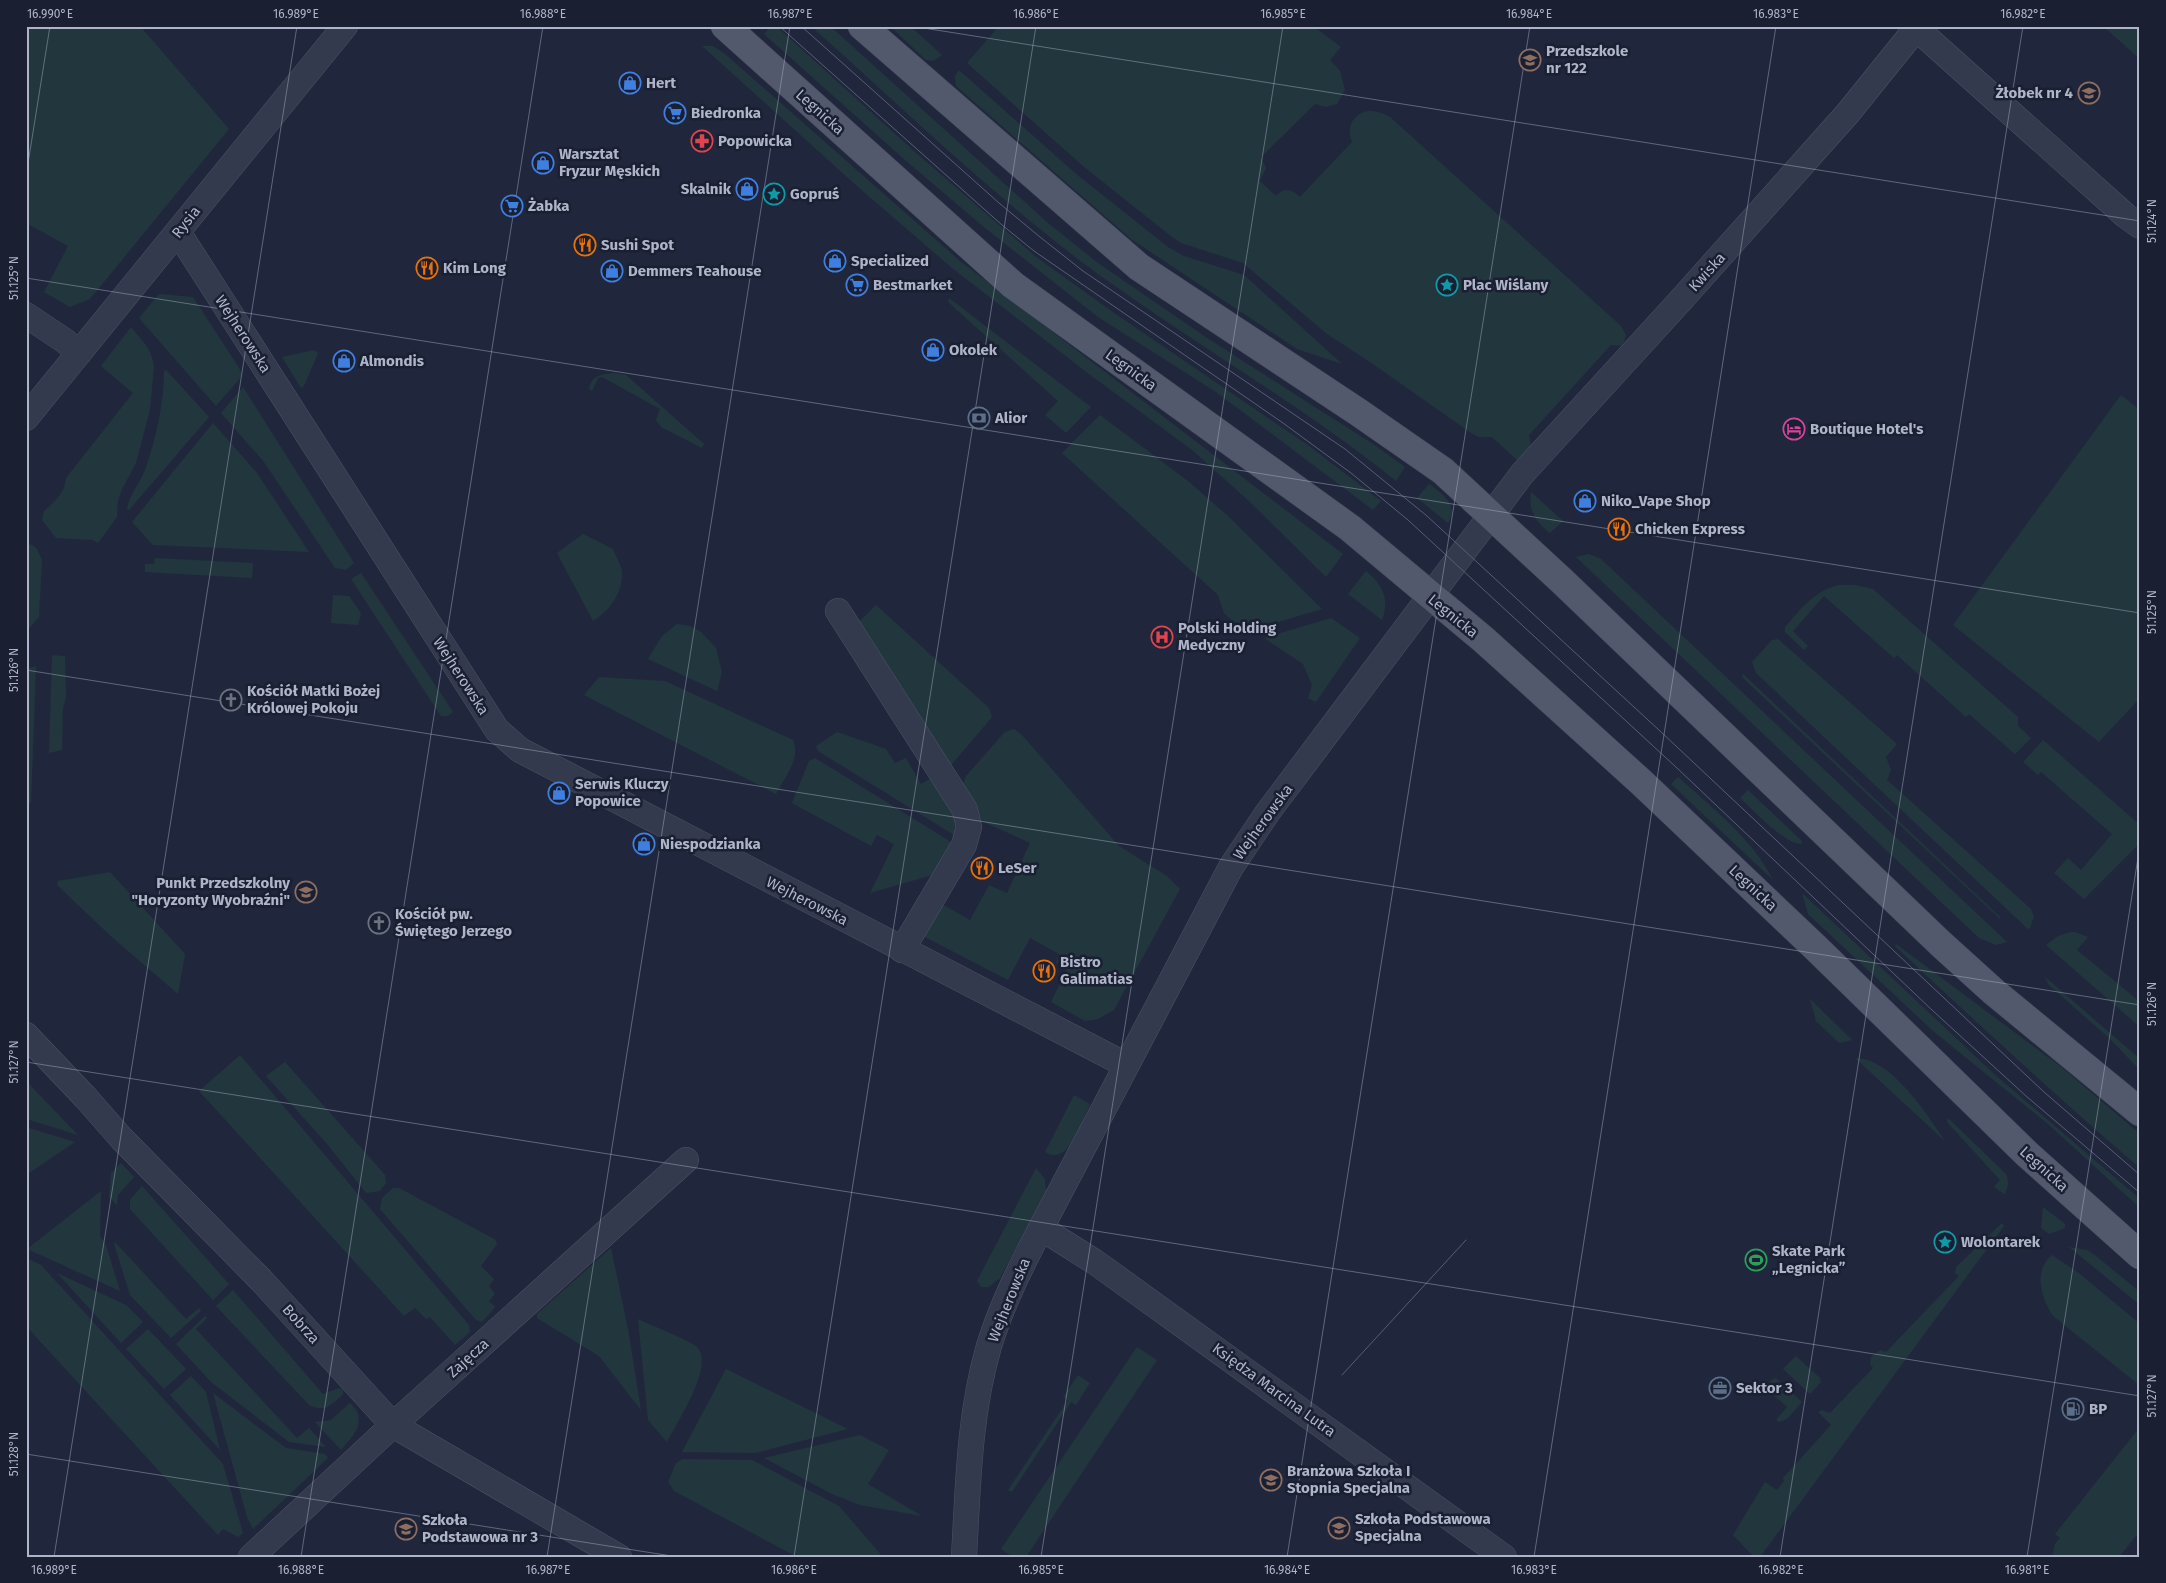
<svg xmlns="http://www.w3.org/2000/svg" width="2166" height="1583" viewBox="0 0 2166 1583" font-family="'Fira Sans',sans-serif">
<rect width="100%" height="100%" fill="#20273d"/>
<g fill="#22363e">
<path d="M26 26H140L229 129 90 299 70 307 44 292 68 246 26 223Z"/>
<path d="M771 26H776L915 152 1035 256 1107 308 1309 446 1381 501 1373 510 1216 392 1098 317 985 228 905 160 764 34Z"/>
<path d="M811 26H830L1048 223 1098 263 1210 340 1376 446 1405 467 1396 481C1295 400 1182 337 1079 260 985 188 899 105 811 26Z"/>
<path d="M890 26H910L942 55 933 61 926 60Z"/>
<path d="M999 26H1313L1341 47 1330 60 1340 71 1345 90 1337 104 1326 107 1315 104 1261 157 1266 168 1260 181 1276 196C1284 187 1291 189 1300 197L1352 142C1346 127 1354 111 1371 111 1378 111 1384 114 1390 117L1621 326 1626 335 1623 346 1611 345 1529 435 1531 446 1517 460 1492 437H1479L1471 433 1373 364 1327 334 1243 263 1181 243 1172 237 1083 166 967 63Z"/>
<path d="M2103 26H2140V59Z"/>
<path d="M702 46H713L725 54 960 261 1343 554 1326 577 1250 502 1192 450 1089 374 952 268 858 187Z"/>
<path d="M959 70 1075 173 1168 247 1184 256 1244 275 1342 364 1297 349 1131 239 956 86 955 76Z"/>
<path d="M159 294 193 297 241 371V377L216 406 139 318Z"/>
<path d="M949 298 1091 407 1066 433 1045 415 1058 401 948 302Z"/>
<path d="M131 327 146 345 151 354 154 366 150 410 136 463 122 489 118 501 117 517 98 543 93 540 56 538 42 520 44 511C55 502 65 493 66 478L133 393 101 366Z"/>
<path d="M314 350 318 353 304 386 301 388 282 357Z"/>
<path d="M166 370 209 417 129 510 127 508C130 494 140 483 145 470 156 439 164 403 164 371Z"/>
<path d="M615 373 626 375 704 444 702 448 661 427 656 420 660 409 602 377 598 378 592 391 589 389C591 375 603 374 615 373Z"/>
<path d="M243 387 354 563 346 570 335 568 264 462 221 413Z"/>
<path d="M2121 395 2140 410V698L2099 742 1953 625Z"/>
<path d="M1100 415 1188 481 1228 516 1322 609 1245 632 1243 631 1224 613 1218 595 1062 453Z"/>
<path d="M213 423 257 473 309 552 153 545 132 522Z"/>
<path d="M1429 484C1441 493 1460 505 1448 523L1417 498Z"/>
<path d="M1531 492 1563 521 1550 533C1536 522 1528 511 1531 492Z"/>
<path d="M583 534 613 549C616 557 623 568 622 575 622 594 609 611 593 621L557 553Z"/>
<path d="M26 543 32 545 37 549 42 560 39 617 26 632Z"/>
<path d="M1589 554 1601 559 2007 942 1996 945 1979 938 1576 557Z"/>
<path d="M155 558 253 563 252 578 145 572V564H154Z"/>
<path d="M1366 571C1382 584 1390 599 1382 620L1348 594Z"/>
<path d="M361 573 453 712 448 716H441L351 579Z"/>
<path d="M1839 585H1855L1873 589 2018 717V726L2031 738 2015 754 1969 714 1966 717 1897 655 1894 658 1824 596 1793 631 1808 646 1804 650 1785 632V627C1801 609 1814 591 1839 585Z"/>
<path d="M333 595 349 596 361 613 358 625 331 623Z"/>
<path d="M876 605 989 708 992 717 952 764 946 766 856 625Z"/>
<path d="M1331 618 1360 638 1316 702 1308 698 1312 685 1303 664 1264 638Z"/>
<path d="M677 624 690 626 701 632 716 648 722 672 717 691 648 659 662 636Z"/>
<path d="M1778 639 1897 744 1886 757 1891 770 1887 780 2031 909 2034 917 2029 930 1756 673 1752 662 1772 640Z"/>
<path d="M52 655 65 656 66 697 63 708 62 750 49 753Z"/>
<path d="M36 666 31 802 26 808V669Z"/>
<path d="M1743 674 2000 917V919L1742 677Z"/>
<path d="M599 677 665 681 793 740C801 758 785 777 776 794L584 695Z"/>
<path d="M1014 729 1022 735 1119 846 1167 876 1180 889 1114 1010 1098 1019 1085 1021 1051 1002 1067 969 1056 963 1059 954 1030 938 1008 980 923 936 938 902 970 920 989 885 1007 893 1030 843 977 819 963 785 966 776 1005 732Z"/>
<path d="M837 732 886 749 895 763 906 758 921 784 933 777 960 822 954 835 818 751 816 746Z"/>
<path d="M2043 740 2140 825V843L2084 899 2054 873 2068 858 2081 870 2112 834 2041 772 2038 775 2023 762Z"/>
<path d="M815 758 948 840 953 844 936 874 870 893 894 844 877 835 871 846 792 803 809 761Z"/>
<path d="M1678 777C1712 808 1752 838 1773 880L1671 784Z"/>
<path d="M1748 790 1802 841 1801 844C1786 845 1752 809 1740 798Z"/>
<path d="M110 872 185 954 178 994 113 938 57 885 58 881Z"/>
<path d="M1802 893 1993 1073 2140 1199V1208L2048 1124 1933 1031 1808 914Z"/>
<path d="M2071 932H2075L2088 937 2077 950 2140 1002V1027L2046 945 2058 936Z"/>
<path d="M1896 944 2060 1066 2140 1134V1168C2056 1096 1976 1022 1895 946Z"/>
<path d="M2044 976 2140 1059V1070L2109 1038 2049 985Z"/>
<path d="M1810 999 1852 1040 1839 1043 1816 1021Z"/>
<path d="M240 1055 469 1325 470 1332 455 1345 430 1317 426 1319 415 1308 404 1316 199 1091Z"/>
<path d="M1855 1058C1892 1058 1927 1115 1946 1142Z"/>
<path d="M285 1062 385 1175 386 1183 380 1191 366 1193 328 1145 266 1076Z"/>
<path d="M26 1081 78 1135 26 1119Z"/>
<path d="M1074 1095 1090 1104C1083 1120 1068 1168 1045 1152Z"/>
<path d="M1948 1118 2006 1174C2009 1182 2009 1187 2004 1194L1994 1187 2000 1180 1947 1122Z"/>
<path d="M26 1127 75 1142 26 1175Z"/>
<path d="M121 1163 134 1177 118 1195 117 1205 109 1197 111 1173Z"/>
<path d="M1036 1168 1045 1179 1046 1191 1000 1278 989 1287H981L977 1281Z"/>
<path d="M142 1186 229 1284 213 1300 130 1209V1200Z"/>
<path d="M393 1188H399L496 1240 497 1244 481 1266 494 1279 489 1286 495 1294 489 1301 495 1307 482 1322 476 1320 380 1209 382 1198Z"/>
<path d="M101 1191 100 1236 106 1245 120 1291 27 1249Z"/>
<path d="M2043 1207 2065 1224V1228L2049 1234 2041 1228Z"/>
<path d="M2002 1223 2004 1226 1760 1557H1754L1733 1535 1765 1482 1777 1490 1784 1481 1783 1478 1831 1425 1818 1412 1822 1410 1830 1413 1873 1368 1870 1364 1871 1357 1880 1350 1886 1352 1959 1276 1955 1273 1956 1267Z"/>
<path d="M115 1242 186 1319 199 1308 201 1311 171 1338 130 1295 114 1244Z"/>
<path d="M2069 1247 2087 1250 2096 1256 2140 1292V1305Z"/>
<path d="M611 1248 628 1329 641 1410 599 1356 537 1318V1314Z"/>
<path d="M2052 1255 2080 1274 2140 1324V1392L2138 1384 2053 1316C2041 1297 2033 1271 2052 1255Z"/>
<path d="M26 1258 41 1265 223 1464 243 1533 238 1537 223 1529 218 1535 26 1326Z"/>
<path d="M57 1273 126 1305 143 1322 121 1343Z"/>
<path d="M233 1290 323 1394 339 1388 343 1390V1394C331 1405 325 1413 309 1405L216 1306Z"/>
<path d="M205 1316 207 1318 196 1329 297 1438 309 1428 326 1447 289 1442 211 1382 176 1344Z"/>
<path d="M638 1319C648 1324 691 1341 697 1347 715 1366 677 1422 667 1442L648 1420Z"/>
<path d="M148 1329 186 1369 164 1389 126 1349Z"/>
<path d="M1137 1347 1157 1360 1026 1557H1013L1001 1549Z"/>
<path d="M1796 1356 1820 1378 1821 1382 1810 1394 1783 1369Z"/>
<path d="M726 1369 848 1429 755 1453 682 1452Z"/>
<path d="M1078 1375 1090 1383 1076 1405 1071 1402 1012 1492 1008 1490 1068 1400 1063 1397Z"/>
<path d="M191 1376 206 1392 220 1450 170 1395Z"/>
<path d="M1776 1378 1802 1402 1787 1419 1779 1422 1776 1420 1787 1407 1766 1388 1771 1380Z"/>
<path d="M213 1393 286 1448 325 1454 328 1458 253 1529 247 1517Z"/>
<path d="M350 1403C369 1420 354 1435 341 1450L315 1422 331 1420Z"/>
<path d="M2140 1427V1531L2119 1557H2052L2055 1544 2060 1538 2055 1534Z"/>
<path d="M860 1435 889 1450 868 1484 922 1516 860 1505 832 1494 764 1458Z"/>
<path d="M682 1459 752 1460 839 1506 883 1557H797L674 1491 668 1482 676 1463Z"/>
</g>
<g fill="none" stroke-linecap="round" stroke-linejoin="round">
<g stroke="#4c5265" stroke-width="26">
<g id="minor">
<path d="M1917 29 2126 216 2140 226"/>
<path d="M178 232 497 730 520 750 1126 1065"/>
<path d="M26 315 65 341 79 353"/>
<path d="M26 418 345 26"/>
<path d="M838 611 965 810 969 827 964 845 902 950"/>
<path d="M26 1035 86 1098 122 1139 261 1280 393 1425 619 1557"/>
<path d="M1041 1228 1095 1262 1504 1557"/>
<path d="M251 1557 393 1425 686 1160"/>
<path d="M964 1557C968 1486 969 1414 989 1346 1002 1304 1021 1266 1041 1228L1231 867 1268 812 1522 474 1681 300 1848 113 1918 26"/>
</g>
</g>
<g stroke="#3e4356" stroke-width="29">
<g id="major">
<path d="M725 26 1013 285 1350 528 1484 640 1641 782 1816 948 2027 1154 2140 1255"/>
<path d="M862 26 1139 267 1358 412 1443 471 1562 581 1941 944 1994 992 2140 1112"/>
</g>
</g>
<use href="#minor" stroke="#343a4d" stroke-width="25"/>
<use href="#major" stroke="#52596d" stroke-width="28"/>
<g stroke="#565d74" stroke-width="1">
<path d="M779 26 1002 225 1034 251 1283 423 1351 473 1408 520 1677 768 1932 1010 2026 1096 2140 1193"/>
<path d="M801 26 999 203 1040 237 1083 271 1345 449 1427 516 1660 731 2044 1092 2140 1175"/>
<path d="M1342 1375 1466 1240"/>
</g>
</g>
<path fill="none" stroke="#afb5c9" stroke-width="1" stroke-opacity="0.45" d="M911 26 2140 221M26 176 50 26M26 278 2140 613M26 670 2140 1005M26 1062 2140 1396M26 1454 678 1557M54 1557 297 26M301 1557 543 26M547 1557 790 26M794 1557 1036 26M1041 1557 1283 26M1287 1557 1530 26M1534 1557 1776 26M1780 1557 2023 26M2027 1557 2140 845"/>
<defs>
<g id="school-ring" transform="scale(1.125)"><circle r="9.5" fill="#1a1f32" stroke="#8d6e63" stroke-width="1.5"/><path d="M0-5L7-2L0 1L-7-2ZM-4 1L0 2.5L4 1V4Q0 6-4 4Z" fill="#8d6e63"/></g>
<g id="shop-ring" transform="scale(1.125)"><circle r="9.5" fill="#1a1f32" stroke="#3f7fe0" stroke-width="1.5"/><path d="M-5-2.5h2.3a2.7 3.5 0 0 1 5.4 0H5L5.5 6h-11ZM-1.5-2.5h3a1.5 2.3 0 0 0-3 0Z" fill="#3f7fe0"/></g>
<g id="supermarket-ring" transform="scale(1.125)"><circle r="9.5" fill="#1a1f32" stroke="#3f7fe0" stroke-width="1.5"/><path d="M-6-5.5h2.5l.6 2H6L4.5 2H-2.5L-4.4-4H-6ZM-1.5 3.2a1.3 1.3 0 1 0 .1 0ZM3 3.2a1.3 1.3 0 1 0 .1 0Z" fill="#3f7fe0"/></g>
<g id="pharmacy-ring" transform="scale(1.125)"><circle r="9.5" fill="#1a1f32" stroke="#e0444e" stroke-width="1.5"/><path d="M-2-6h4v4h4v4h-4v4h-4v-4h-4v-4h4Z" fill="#e0444e"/></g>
<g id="sight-ring" transform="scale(1.125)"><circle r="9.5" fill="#1a1f32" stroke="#0f9aa8" stroke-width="1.5"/><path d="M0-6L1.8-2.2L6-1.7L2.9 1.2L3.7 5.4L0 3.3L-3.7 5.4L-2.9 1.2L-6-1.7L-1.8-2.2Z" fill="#0f9aa8"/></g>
<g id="restaurant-ring" transform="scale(1.125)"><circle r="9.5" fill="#1a1f32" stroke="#e8710a" stroke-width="1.5"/><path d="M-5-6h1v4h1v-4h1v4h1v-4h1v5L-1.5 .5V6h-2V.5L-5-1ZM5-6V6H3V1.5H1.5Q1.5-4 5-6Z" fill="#e8710a"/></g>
<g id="bank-ring" transform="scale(1.125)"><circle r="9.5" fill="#1a1f32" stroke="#5c6f8a" stroke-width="1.5"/><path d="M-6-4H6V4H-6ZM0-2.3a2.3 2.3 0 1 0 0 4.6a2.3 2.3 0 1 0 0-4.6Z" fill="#5c6f8a"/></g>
<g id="hotel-ring" transform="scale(1.125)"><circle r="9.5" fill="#1a1f32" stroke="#d1479c" stroke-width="1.5"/><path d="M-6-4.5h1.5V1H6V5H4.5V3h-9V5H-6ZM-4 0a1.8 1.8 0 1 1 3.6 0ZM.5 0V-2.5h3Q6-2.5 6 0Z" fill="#d1479c"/></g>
<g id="hospital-ring" transform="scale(1.125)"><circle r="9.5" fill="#1a1f32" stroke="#e0444e" stroke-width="1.5"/><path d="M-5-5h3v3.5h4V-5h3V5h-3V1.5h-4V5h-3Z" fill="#e0444e"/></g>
<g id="church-ring" transform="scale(1.125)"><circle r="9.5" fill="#1a1f32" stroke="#6b7280" stroke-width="1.5"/><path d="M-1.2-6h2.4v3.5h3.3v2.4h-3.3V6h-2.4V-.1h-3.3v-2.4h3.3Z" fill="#6b7280"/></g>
<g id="stadium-ring" transform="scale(1.125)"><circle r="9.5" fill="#1a1f32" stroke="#2e9e5b" stroke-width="1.5"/><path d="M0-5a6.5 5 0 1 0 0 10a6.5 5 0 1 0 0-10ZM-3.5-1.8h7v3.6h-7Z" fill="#2e9e5b"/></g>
<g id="office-ring" transform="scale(1.125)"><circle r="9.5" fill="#1a1f32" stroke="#5c6f8a" stroke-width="1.5"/><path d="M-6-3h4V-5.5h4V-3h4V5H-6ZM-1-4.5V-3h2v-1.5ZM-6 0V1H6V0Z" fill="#5c6f8a"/></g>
<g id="fuel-ring" transform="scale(1.125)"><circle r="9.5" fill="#1a1f32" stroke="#5c6f8a" stroke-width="1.5"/><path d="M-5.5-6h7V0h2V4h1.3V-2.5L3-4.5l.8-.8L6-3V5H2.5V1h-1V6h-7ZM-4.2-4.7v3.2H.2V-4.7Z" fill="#5c6f8a"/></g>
</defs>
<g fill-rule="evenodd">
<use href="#school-ring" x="1530" y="60"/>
<use href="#shop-ring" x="630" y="83"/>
<use href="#school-ring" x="2089" y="93"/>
<use href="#supermarket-ring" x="675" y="113"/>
<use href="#pharmacy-ring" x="702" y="141"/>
<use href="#shop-ring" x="543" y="163"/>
<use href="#shop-ring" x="747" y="189"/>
<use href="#sight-ring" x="774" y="194"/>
<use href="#supermarket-ring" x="512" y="206"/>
<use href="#restaurant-ring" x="585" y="245"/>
<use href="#shop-ring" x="835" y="261"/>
<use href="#restaurant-ring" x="427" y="268"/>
<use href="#shop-ring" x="612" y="271"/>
<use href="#supermarket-ring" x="857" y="285"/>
<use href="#sight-ring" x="1447" y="285"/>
<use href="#shop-ring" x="933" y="350"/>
<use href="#shop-ring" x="344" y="361"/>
<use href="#bank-ring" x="979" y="418"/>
<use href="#hotel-ring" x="1794" y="429"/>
<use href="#shop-ring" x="1585" y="501"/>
<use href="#restaurant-ring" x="1619" y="529"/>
<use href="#hospital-ring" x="1162" y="637"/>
<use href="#church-ring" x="231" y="700"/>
<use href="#shop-ring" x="559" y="793"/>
<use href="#shop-ring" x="644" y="844"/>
<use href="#restaurant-ring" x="982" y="868"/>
<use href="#school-ring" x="306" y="892"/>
<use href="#church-ring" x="379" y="923"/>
<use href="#restaurant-ring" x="1044" y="971"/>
<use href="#sight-ring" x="1945" y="1242"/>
<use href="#stadium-ring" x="1756" y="1260"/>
<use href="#office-ring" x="1720" y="1388"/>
<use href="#fuel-ring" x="2073" y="1409"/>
<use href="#school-ring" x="1271" y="1480"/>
<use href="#school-ring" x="1339" y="1528"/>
<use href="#school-ring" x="406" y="1529"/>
</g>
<g text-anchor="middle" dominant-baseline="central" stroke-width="5" stroke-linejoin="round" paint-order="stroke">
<g font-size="15" font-weight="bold" fill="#afb5c9" stroke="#1a1f32" text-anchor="start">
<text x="1546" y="51">Przedszkole<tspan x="1546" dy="17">nr 122</tspan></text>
<text x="646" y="83">Hert</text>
<text x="2073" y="93" text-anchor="end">Żłobek nr 4</text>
<text x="691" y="113">Biedronka</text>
<text x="718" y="141">Popowicka</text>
<text x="559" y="154">Warsztat<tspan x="559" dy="17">Fryzur Męskich</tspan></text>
<text x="731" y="189" text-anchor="end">Skalnik</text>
<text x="790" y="194">Gopruś</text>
<text x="528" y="206">Żabka</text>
<text x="601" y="245">Sushi Spot</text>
<text x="851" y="261">Specialized</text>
<text x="443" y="268">Kim Long</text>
<text x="628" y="271">Demmers Teahouse</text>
<text x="873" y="285">Bestmarket</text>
<text x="1463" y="285">Plac Wiślany</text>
<text x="949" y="350">Okolek</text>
<text x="360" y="361">Almondis</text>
<text x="995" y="418">Alior</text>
<text x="1810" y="429">Boutique Hotel's</text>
<text x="1601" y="501">Niko_Vape Shop</text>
<text x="1635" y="529">Chicken Express</text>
<text x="1178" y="628">Polski Holding<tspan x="1178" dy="17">Medyczny</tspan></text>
<text x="247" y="691">Kościół Matki Bożej<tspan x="247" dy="17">Królowej Pokoju</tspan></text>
<text x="575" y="784">Serwis Kluczy<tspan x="575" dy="17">Popowice</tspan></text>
<text x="660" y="844">Niespodzianka</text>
<text x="998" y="868">LeSer</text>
<text x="290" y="883" text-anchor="end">Punkt Przedszkolny<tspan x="290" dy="17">"Horyzonty Wyobraźni"</tspan></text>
<text x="395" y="914">Kościół pw.<tspan x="395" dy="17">Świętego Jerzego</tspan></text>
<text x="1060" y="962">Bistro<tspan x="1060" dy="17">Galimatias</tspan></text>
<text x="1961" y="1242">Wolontarek</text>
<text x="1772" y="1251">Skate Park<tspan x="1772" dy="17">„Legnicka”</tspan></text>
<text x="1736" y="1388">Sektor 3</text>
<text x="2089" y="1409">BP</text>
<text x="1287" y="1471">Branżowa Szkoła I<tspan x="1287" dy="17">Stopnia Specjalna</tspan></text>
<text x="1355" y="1519">Szkoła Podstawowa<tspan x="1355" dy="17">Specjalna</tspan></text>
<text x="422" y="1520">Szkoła<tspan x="422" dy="17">Podstawowa nr 3</tspan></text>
</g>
<g font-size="15" fill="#afb5c9" stroke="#1a1f32">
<text transform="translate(820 112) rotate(42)">Legnicka</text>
<text transform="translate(186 222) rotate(-52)">Rysia</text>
<text transform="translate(1707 272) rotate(-48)">Kwiska</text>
<text transform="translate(243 334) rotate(57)">Wejherowska</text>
<text transform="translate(1131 370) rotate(36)">Legnicka</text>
<text transform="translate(1453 616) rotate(39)">Legnicka</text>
<text transform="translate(461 676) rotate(57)">Wejherowska</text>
<text transform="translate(1263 822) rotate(-54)">Wejherowska</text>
<text transform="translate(1753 888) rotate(43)">Legnicka</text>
<text transform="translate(807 901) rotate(27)">Wejherowska</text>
<text transform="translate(2044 1169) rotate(42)">Legnicka</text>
<text transform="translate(1009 1300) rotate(-68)">Wejherowska</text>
<text transform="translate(301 1324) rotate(48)">Bobrza</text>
<text transform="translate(468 1358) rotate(-42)">Zajęcza</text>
<text transform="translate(1274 1390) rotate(36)">Księdza Marcina Lutra</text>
</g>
</g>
<rect width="2166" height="1583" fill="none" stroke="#1a1f32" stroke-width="55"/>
<rect x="28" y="28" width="2110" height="1528" fill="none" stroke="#afb5c9" stroke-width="2"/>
<g font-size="12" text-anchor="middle" fill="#afb5c9">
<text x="50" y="18">16.990°E</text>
<text x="296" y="18">16.989°E</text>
<text x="543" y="18">16.988°E</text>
<text x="790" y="18">16.987°E</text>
<text x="1036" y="18">16.986°E</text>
<text x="1283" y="18">16.985°E</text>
<text x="1529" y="18">16.984°E</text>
<text x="1776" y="18">16.983°E</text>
<text x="2023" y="18">16.982°E</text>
<text transform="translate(2152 221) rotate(-90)" y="4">51.124°N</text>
<text transform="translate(14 278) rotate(-90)" y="4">51.125°N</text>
<text transform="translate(2152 612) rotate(-90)" y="4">51.125°N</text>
<text transform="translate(14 670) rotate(-90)" y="4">51.126°N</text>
<text transform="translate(2152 1004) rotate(-90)" y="4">51.126°N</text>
<text transform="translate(14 1062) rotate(-90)" y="4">51.127°N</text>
<text transform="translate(2152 1396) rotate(-90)" y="4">51.127°N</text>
<text transform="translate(14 1454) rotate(-90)" y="4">51.128°N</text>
<text x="54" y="1574">16.989°E</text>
<text x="301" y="1574">16.988°E</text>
<text x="548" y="1574">16.987°E</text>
<text x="794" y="1574">16.986°E</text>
<text x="1041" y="1574">16.985°E</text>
<text x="1287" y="1574">16.984°E</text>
<text x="1534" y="1574">16.983°E</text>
<text x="1781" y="1574">16.982°E</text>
<text x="2027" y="1574">16.981°E</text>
</g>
</svg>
